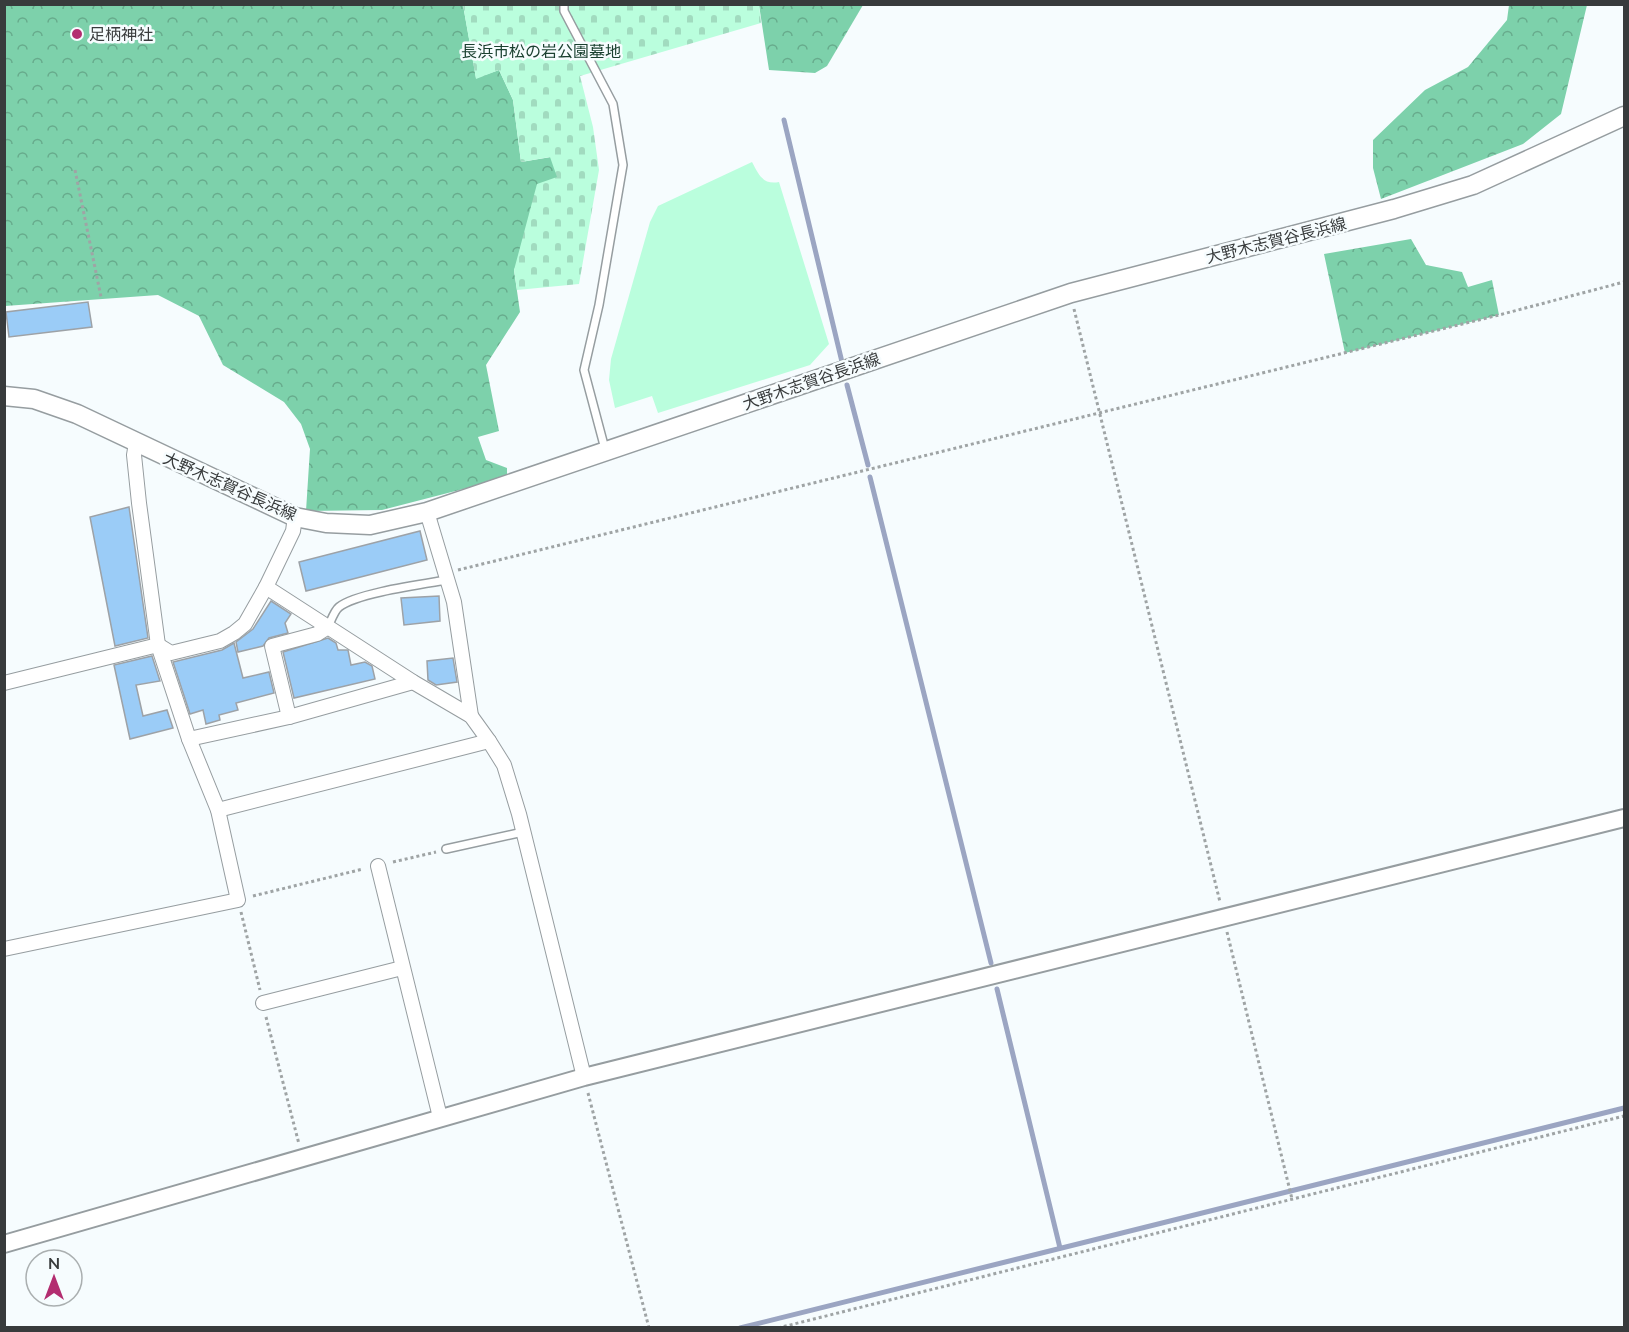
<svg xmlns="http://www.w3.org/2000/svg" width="1629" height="1332" viewBox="0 0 1629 1332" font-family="Mulish,'Noto Sans JP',sans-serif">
<defs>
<pattern id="forest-crowns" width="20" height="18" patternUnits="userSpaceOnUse" patternTransform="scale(1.5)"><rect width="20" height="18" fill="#7dd1ab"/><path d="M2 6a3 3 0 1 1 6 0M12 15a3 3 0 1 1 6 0" fill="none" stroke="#67ab8c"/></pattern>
<pattern id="cemetery-stones" width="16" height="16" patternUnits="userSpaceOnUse" patternTransform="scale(1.5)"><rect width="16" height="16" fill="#bafedd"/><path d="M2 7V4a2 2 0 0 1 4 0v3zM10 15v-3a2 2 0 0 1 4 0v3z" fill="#a1dbbf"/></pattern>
</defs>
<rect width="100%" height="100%" fill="#f6fcfe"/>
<g fill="url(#forest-crowns)">
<path d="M4 5H463L476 78 499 70 513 100 521 162 551 157 558 177 514 270 520 312 486 365 499 431 478 437 486 460 507 468V474L502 479 382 510 306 511 310 449 301 424 284 402 223 365 199 316 158 295 5 306Z"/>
<path d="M759 5V4L863 5 827 66 815 73 769 70Z"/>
<path d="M1509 5H1587L1561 114 1523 144 1381 199 1373 168V140L1425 90 1468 67 1507 20Z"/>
<path d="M1411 239 1426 265 1462 272 1468 287 1492 280 1499 315 1345 353 1324 254Z"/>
</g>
<path fill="url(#cemetery-stones)" d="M463 5H759L761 23 580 76 593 127 599 170 579 284 517 290 514 270 537 184 557 177 550 157 521 162 513 100 499 70 476 79Z"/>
<path fill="#bafedd" d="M752 162C759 175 763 185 779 182L829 344 810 365 658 413 652 396 615 408 609 380 611 359 650 222 658 206Z"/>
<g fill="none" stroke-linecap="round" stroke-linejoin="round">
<g stroke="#9ba5c2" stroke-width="5">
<path d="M784 120 842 362"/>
<path d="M847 385 868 465"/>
<path d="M870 477 991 963"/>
<path d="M997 989 1060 1248"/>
<path d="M740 1328 1624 1108"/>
</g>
</g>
<g fill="#9bccf7" stroke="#9da2a7" stroke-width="1.5">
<path d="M88 302 92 327 9 337 6 312Z"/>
<path d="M129 507 148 638 115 646 90 517Z"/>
<path d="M420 531 427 560 306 591 299 562Z"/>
<path d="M439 596 440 621 404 625 401 598Z"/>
<path d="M271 601 291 614 285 623 288 633 269 638 263 646 238 652 236 642 253 629Z"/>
<path d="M328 638 336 643 338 650H348L351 665 365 662 372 666 375 679 294 698 283 652Z"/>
<path d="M234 643 243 678 269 672 274 693 236 703 238 710 219 715 220 720 206 724 203 710 190 714 173 662 222 650Z"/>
<path d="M152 656 160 681 136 685 143 716 167 710 173 728 130 739 114 665Z"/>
<path d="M453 658 457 682 436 685 428 680 427 661Z"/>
</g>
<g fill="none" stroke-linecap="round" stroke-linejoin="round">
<g stroke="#969da0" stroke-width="10">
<g id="service">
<path d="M564 4V11L613 104 623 165 599 305 584 370 605 449"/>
<path d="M328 627C331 621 334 611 339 607 356 593 424 584 447 580"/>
<path d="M446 849 523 832"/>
</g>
</g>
<g stroke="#969da0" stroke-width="16">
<g id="minor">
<path d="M427 512 454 602 471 716"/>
<path d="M295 517 293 531 266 587 413 682 471 716 489 741 504 765 519 814 584 1077"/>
<path d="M4 683 158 645 171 653 220 641 234 633 245 624 266 587"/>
<path d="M289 717 272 646 317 634 328 627"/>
<path d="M189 739 289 717 413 682"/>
<path d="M218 810 489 741"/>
<path d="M378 866 440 1117"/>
<path d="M4 949 238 900 218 810 189 739 158 645 139 503 134 455 136 443"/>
<path d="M263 1003 402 968"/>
</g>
</g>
<g stroke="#969da0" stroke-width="20">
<path id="tertiary" d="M4 1244 584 1077 1624 818"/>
</g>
<g stroke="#969da0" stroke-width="21">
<path id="secondary" d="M4 396 34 399 77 414 295 517 326 523 370 525 427 512 1071 293 1394 209 1473 185 1624 116"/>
</g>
<g stroke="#9fa4a5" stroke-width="3" stroke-dasharray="3 3" stroke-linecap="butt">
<path d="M75 170 101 297"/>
<path d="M1074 309 1220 902"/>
<path d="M458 570 1499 315 1624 282"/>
<path d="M393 862 436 852"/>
<path d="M253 896 363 869"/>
<path d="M241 912 260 990"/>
<path d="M1227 932 1292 1199"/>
<path d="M266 1017 299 1144"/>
<path d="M588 1093 649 1328"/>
<path d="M778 1328 1624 1116"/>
</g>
<use href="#service" stroke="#fff" stroke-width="7"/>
<use href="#minor" stroke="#fff" stroke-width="14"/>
<use href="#tertiary" stroke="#fff" stroke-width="16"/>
<use href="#secondary" stroke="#fff" stroke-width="18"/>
</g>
<circle fill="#b32d70" stroke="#f6fcfe" stroke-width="2" cx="77" cy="34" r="6"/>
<g text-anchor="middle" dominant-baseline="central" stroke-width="5" stroke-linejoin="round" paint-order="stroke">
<g font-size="16" fill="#383b3c" stroke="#f6fcfe" text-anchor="start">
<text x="89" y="34">足柄神社</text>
</g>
<g font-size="16" fill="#1a4030" stroke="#f6fcfe">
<text x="541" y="51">長浜市松の岩公園墓地</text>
</g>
<g font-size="16" fill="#383b3c" stroke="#f6fcfe">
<text transform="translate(1276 240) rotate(-14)">大野木志賀谷長浜線</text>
<text transform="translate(811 381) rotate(-19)">大野木志賀谷長浜線</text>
<text transform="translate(230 486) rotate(24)">大野木志賀谷長浜線</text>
</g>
</g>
<rect width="1629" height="1332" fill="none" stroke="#383b3c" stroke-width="12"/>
<g transform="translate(54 1278)"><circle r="28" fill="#f6fcfe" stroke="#aaafb0" stroke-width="1.5"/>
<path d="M0-4.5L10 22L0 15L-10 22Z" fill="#b32d70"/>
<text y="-9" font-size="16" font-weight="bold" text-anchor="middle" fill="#383b3c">N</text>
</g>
</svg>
